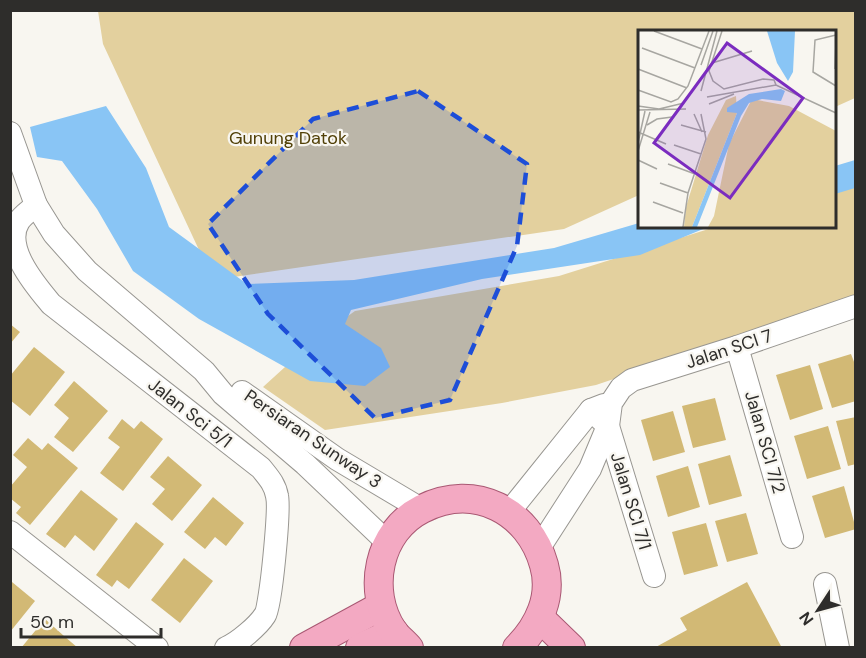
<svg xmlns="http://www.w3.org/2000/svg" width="866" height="658" viewBox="0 0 866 658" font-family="'DM Sans',sans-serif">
<rect width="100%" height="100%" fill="#f8f6f0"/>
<g fill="#e3d09e">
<path d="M98 11H855V98L835 107 834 32H640L639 195 564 229 213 280 103 44Z"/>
<path d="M855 185V297L596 385 502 403 325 430 263 387 318 337 355 311 559 276 715 227 834 226 835 190Z"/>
</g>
<g fill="#89c5f5">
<path d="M106 106 146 168 169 227 247 284 354 280 554 248 639 223 640 226 708 227 640 255 482 279 351 310 345 324 381 348 390 367 365 386 310 381 199 319 133 271 97 209 62 161 37 157 30 127Z"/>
<path d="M855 160V188L835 194V166Z"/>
</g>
<g fill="#d2b975">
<path d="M10 324 20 332 10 344Z"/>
<path d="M34 347 65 372 30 416 10 400V376Z"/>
<path d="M851 354 856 367V401L832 408 818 364Z"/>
<path d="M810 365 823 409 790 420 776 375Z"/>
<path d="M74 381 108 411 73 452 54 437 69 418 54 405Z"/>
<path d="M715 398 726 440 693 448 682 406Z"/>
<path d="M673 411 685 452 653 461 641 420Z"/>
<path d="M856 417V464L848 466 836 421Z"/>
<path d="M122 419 134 429 141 421 163 439 123 491 100 473 120 447 108 438Z"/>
<path d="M828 426 841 469 807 479 794 436Z"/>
<path d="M28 438 42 450 48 443 78 468 30 525 16 513 21 507 10 498V487L27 467 13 455Z"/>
<path d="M730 455 742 496 709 505 698 464Z"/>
<path d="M168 456 202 485 172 521 152 504 165 489 150 477Z"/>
<path d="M688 466 700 507 668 517 656 476Z"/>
<path d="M844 486 856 529 825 538 812 496Z"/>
<path d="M81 490 118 519 94 551 75 535 65 548 46 534Z"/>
<path d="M213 497 244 523 226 546 215 537 205 549 184 532Z"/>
<path d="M746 513 758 554 727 562 715 521Z"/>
<path d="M136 522 164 544 129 589 117 580 112 587 96 575Z"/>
<path d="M706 523 718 566 684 575 672 532Z"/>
<path d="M184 558 213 581 180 623 151 600Z"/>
<path d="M12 582 35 601 10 632V584Z"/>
<path d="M747 582 782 648H654L687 630 680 618Z"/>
<path d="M45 619 64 636 78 648H21Z"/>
</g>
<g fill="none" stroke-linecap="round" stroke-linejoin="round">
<g stroke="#989691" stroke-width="24">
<g id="minor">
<path d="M10 133 36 205 54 234 87 271 204 371 223 394 305 464 388 543"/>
<path d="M36 205C31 210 23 215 19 221 2 247 36 286 51 304L261 468C268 477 275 484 277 496 280 508 271 606 265 615 258 626 238 643 226 648"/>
<path d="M737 347 792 537"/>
<path d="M242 392 337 459 421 509"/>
<path d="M591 410 608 426 654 576"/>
<path d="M509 512 591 410 604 405"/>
<path d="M10 532 157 648"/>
<path d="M539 548 590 469 608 426 611 403 621 388 632 380 737 347 856 306"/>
<path d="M825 584 838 648"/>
</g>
</g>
<g stroke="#a95873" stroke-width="30">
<g id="major">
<path d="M540 618 571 648"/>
<path d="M304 648 381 606"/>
<path d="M360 648 394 632"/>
<path d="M409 648C404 642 397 637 393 631 366 591 378 531 422 509 475 482 529 511 544 565 553 596 539 626 517 648"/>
</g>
</g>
<use href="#minor" stroke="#fff" stroke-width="22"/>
<use href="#major" stroke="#f3a9c2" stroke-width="28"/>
</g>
<path fill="#1d4ed8" fill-opacity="0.2" stroke="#1d4ed8" stroke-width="4.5" stroke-dasharray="12 8" stroke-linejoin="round" d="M418 91 527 164 517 246 450 400 375 418 268 314 208 224 313 119Z"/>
<g text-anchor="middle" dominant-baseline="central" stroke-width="4.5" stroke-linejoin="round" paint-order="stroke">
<g font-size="18" fill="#514007" stroke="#f8f6f0">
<text x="288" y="138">Gunung Datok</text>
</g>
<g font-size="18" fill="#2e2d2b" stroke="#f8f6f0">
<text transform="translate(729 349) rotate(-18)">Jalan SCI 7</text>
<text transform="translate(190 413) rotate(38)">Jalan Sci 5/1</text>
<text transform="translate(313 439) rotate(34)">Persiaran Sunway 3</text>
<text transform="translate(765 442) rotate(74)">Jalan SCI 7/2</text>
<text transform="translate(631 501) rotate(73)">Jalan SCI 7/1</text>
</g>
</g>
<g transform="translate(638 30)">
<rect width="198" height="198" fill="#f8f6f0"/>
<path d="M98 66 99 83 54 197H46L48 177 70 105 88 70ZM114 69 151 76 198 101V197H70L76 186 91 114Z" fill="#e3d09e"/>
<path d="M129 1H157L155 42 150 51 139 33ZM143 59 147 61 143 71 124 69 111 73 103 86 59 197H54L99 83 89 82V78L111 64Z" fill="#89c5f5"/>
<path fill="none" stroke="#a7a6a1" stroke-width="1.5" d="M16 1 64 19M84 1 71 41 75 51 86 59 125 49 136 50 138 55M198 5 177 10 175 42 198 56M4 18 57 38M74 33 114 21M63 35 75 1M0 39 49 58M197 39 198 11M0 60 33 72 40 69 50 56 71 1M63 61 79 1M69 67 138 55 198 83M71 74 96 64M0 76 21 79 46 73M0 80 48 79M56 84 64 102M9 95 19 89 34 87M43 95 68 102M0 102 28 114M0 113 7 81M36 115 63 124M0 121 12 82M0 130 19 139M30 134 57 144M22 153 50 163M15 172 45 183M45 197 50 163 68 109 63 84"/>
<path fill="#7b2cbf" fill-opacity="0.15" stroke="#7b2cbf" stroke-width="3" d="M89 13 165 68 92 168 16 113Z"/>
<rect width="198" height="198" fill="none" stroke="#2e2d2b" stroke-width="3"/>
</g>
<rect width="866" height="658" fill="none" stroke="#2e2d2b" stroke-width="24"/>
<g transform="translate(818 610) rotate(234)" stroke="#f8f6f0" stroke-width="4.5" paint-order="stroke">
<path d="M0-4.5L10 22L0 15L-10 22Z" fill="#2e2d2b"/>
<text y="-9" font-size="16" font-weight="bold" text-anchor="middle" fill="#2e2d2b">N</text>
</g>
<path d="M21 628v9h140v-9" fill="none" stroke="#2e2d2b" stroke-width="3"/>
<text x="30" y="628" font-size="18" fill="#2e2d2b" stroke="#f8f6f0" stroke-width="4.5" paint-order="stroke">50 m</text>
</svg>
